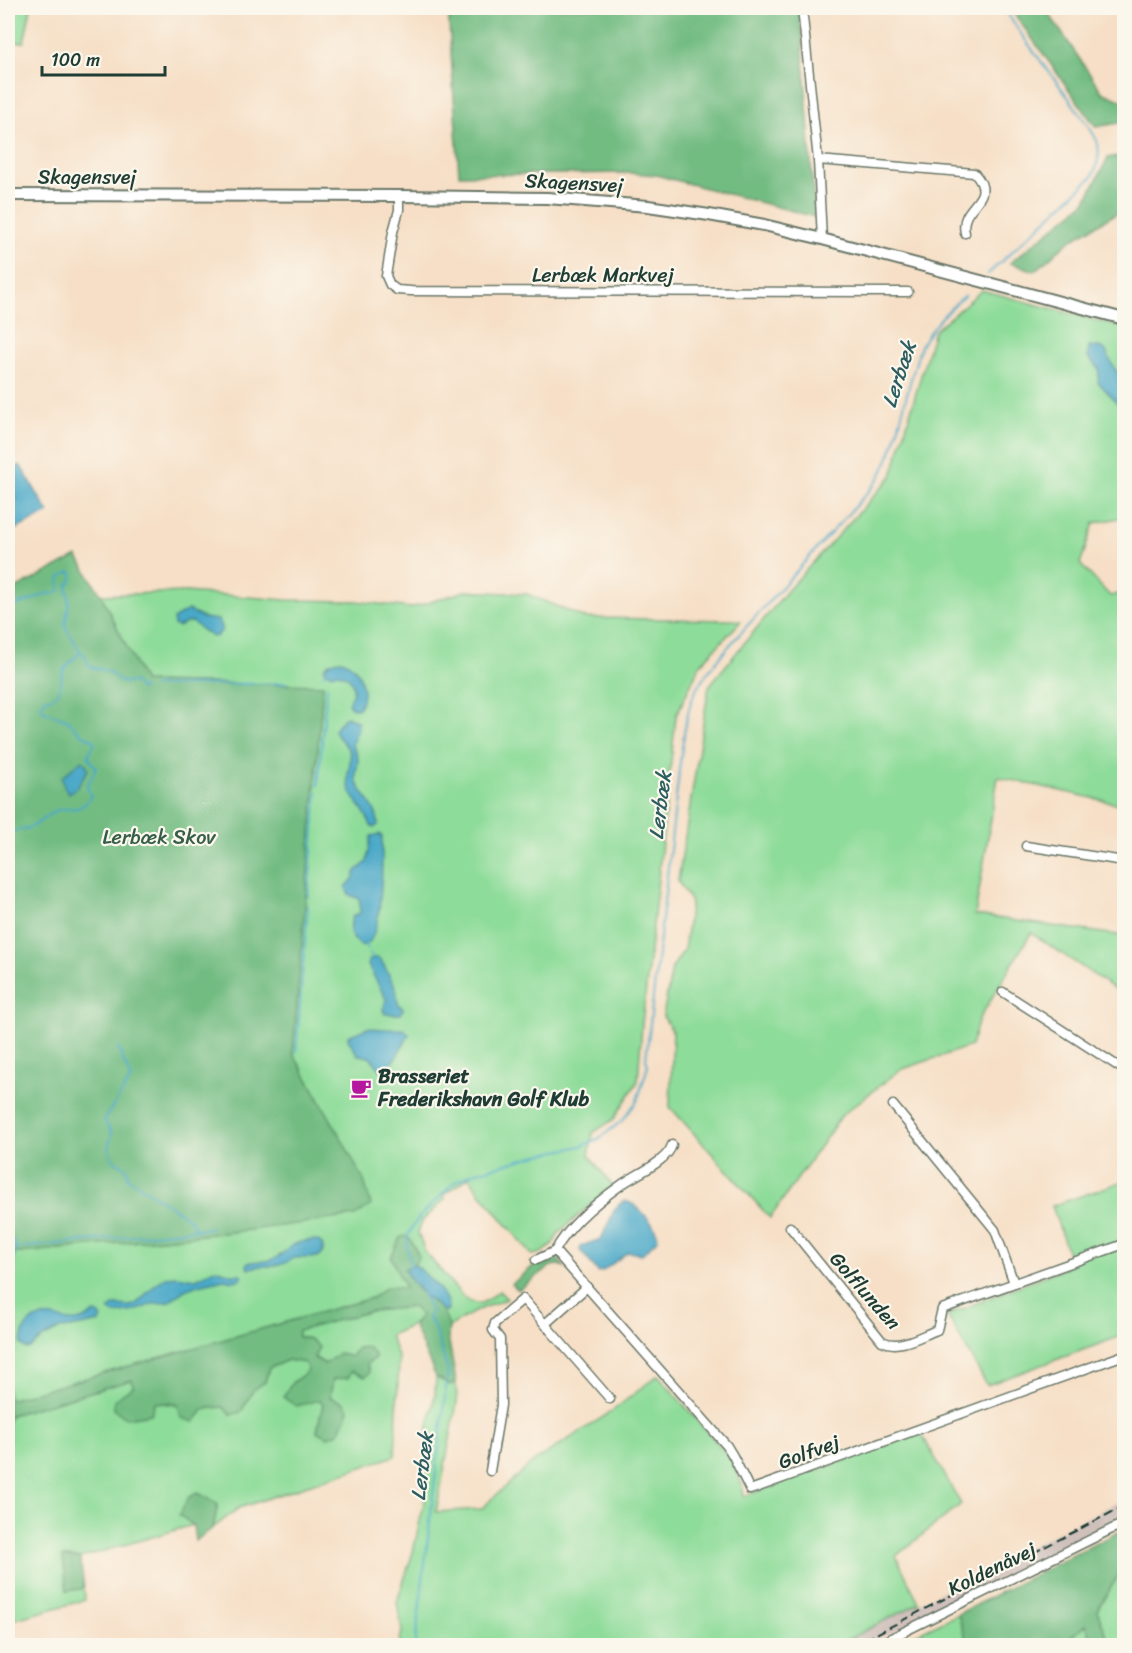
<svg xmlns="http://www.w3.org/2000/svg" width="1132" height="1653" viewBox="0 0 1132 1653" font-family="Sriracha,sans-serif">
<rect width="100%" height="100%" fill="#fbf7ec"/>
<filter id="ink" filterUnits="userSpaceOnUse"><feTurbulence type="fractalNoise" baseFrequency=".0167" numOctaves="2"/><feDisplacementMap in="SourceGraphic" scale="12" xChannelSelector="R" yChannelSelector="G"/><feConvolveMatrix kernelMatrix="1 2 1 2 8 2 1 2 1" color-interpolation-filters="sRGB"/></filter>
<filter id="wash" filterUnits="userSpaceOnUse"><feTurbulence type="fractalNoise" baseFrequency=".008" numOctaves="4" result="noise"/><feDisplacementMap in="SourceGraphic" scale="24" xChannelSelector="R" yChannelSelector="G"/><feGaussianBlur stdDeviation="1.35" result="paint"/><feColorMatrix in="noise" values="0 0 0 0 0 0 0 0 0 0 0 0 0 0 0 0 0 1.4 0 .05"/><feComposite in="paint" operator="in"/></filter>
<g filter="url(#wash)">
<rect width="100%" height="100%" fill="#f6dfc6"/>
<path fill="#cfc0bb" d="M1124 1499V1515L1062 1548 866 1645H837Z"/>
<g fill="#8edc9a" stroke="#568c67" stroke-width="1.5">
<path d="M8 8H31L24 42H8Z"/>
<path d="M982 290 1124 328V517L1094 523 1080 564 1110 596 1124 593V805L998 777 975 915 1124 936V995L1031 933 979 1019 971 1046 900 1070 842 1115 770 1218 670 1107 673 1032 663 1016 672 968 684 950 691 902 678 881 709 686 788 590 892 476 934 331Z"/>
<path d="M465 591 527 594 585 618 733 620 741 621 700 665 676 716 642 1024 638 1081 614 1119 593 1133 589 1155 612 1185 559 1233C554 1244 545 1254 532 1255L477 1189 469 1177 444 1195 445 1199 422 1221 418 1233 425 1252 464 1298C480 1309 486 1301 499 1291L507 1299C486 1305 467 1315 449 1327L443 1311 448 1310 444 1296 419 1268 414 1265 419 1256 400 1238 405 1288 387 1287 372 1298 8 1400V1254L242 1231 339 1134 293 1053 323 685 144 682 101 595 186 592 285 600 356 601 411 608Z"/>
<path d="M1124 1181V1335L987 1385 947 1315 1072 1265 1052 1206Z"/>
<path d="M414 1307 421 1316 413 1325 390 1335 399 1359 395 1456 239 1508 213 1528 218 1504 198 1493 189 1497 193 1525 80 1558 63 1557 67 1591 84 1588 85 1600 8 1621V1418L11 1415 133 1379V1387L155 1402 204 1409 223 1407 241 1412 254 1388 265 1382 269 1368 288 1360 305 1363 308 1371 292 1383 296 1406 320 1399 323 1404 317 1431 344 1403 330 1397 333 1379 347 1378 351 1357 326 1364C313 1358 300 1346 297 1331L371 1311Z"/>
<path d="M658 1375 730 1458 741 1481 744 1496 921 1433 961 1504 896 1556 919 1603 837 1645H399L402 1631 397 1602 413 1552 427 1489 428 1426 435 1395 436 1377 450 1385 456 1382 457 1403 436 1512 481 1509 533 1462 611 1412Z"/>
<path d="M1124 1566V1645H1110L1097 1610Z"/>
<path d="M958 1614 968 1645 891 1646Z"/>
<path d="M1086 1625 1095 1645 1059 1646Z"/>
</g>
<g fill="#72bc82" stroke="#487c5b" stroke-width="1.5">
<path d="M448 8H800L815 217 656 175 630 173 459 175Z"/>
<path d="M1010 8H1045L1102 92 1120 100H1124V122L1096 127Z"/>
<path d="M1124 155V209L1069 241 1035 271 1010 263 1085 202 1108 158Z"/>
<path d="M77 556 101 595 144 682 323 685 293 1053 339 1134 364 1181 371 1205 355 1216 242 1231 8 1254V593Z"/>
<path d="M404 1236 410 1239 419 1256 414 1265 404 1269 420 1292 443 1311 449 1327 448 1336 456 1382 450 1385 436 1377 413 1325 421 1316 414 1307 371 1311 298 1331V1337L310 1339 319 1347 314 1358 325 1364 339 1353 351 1357 357 1348 368 1347 376 1357 367 1364 370 1372 365 1377 352 1371 348 1378 333 1379 330 1397 344 1403 349 1410 339 1433 328 1437 317 1431 323 1404 320 1400 296 1406 283 1397 292 1383 308 1371 305 1363 288 1360 269 1368 265 1382 254 1389 241 1412 231 1415 223 1407 204 1409 194 1422 181 1418 178 1404 155 1402 151 1414 126 1418 114 1409V1400L133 1387 132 1380 11 1415 8 1418V1400L372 1298 387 1287 405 1288 391 1257 400 1238Z"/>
<path d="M549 1256 555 1257 565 1267 558 1265 551 1266 518 1290 512 1284 543 1258Z"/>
<path d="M198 1493 218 1504 213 1528 195 1541 193 1525 179 1515 189 1497Z"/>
<path d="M1124 1529V1566L1097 1610 1110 1645H1095L1086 1625 1059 1645H968L958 1614Z"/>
<path d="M63 1557 80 1558 84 1588 67 1591Z"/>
</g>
<g fill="#4aa8c8" stroke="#34727e" stroke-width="1.5">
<path d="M1089 346C1111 347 1105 353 1114 368 1117 372 1121 376 1124 380V410L1098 382 1099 369 1088 357Z"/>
<path d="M20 465 49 513 8 533V504L17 499 8 482V473Z"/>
<path d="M188 610 203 618 218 620 222 626V630L217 636 212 637 192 622H188L178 627 174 625 173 619Z"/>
<path d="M341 660C361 666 369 692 358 709L351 707 348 703C350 699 354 692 353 688 353 676 339 671 330 674L324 669C327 662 334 661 341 660Z"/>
<path d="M347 716 358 722V728L352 745C354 749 357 753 358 758 359 767 353 773 357 782 363 797 378 807 378 825L375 827 371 826C367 813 357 805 351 792 343 775 352 769 350 754 348 744 337 739 334 730 337 726 344 718 347 716Z"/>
<path d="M82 760 86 764 88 770 77 787 69 793 64 787 62 777Z"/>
<path d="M380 834 382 837C382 854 384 939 365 945 361 946 360 945 357 942 348 936 350 926 352 917L360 913V902L358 898C350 896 347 894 346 887L353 879 356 871 367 862 371 836Z"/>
<path d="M377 957 381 960 396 988 398 1003 403 1009 401 1014H385L383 1010 386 999 368 965V961Z"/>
<path d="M367 1028C380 1028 392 1030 404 1029L409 1035C402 1047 394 1065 381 1070 370 1059 375 1057 358 1055L348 1039V1036Z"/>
<path d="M623 1201C636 1201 658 1227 658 1239L642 1254 628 1252 603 1271 598 1272 580 1250 581 1246 601 1239 615 1209Z"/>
<path d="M315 1240C319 1241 323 1243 323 1249 324 1261 302 1257 295 1258 290 1259 286 1263 282 1264 271 1268 260 1264 249 1269L247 1267V1264C255 1259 262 1263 271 1260 279 1258 284 1252 291 1246 298 1241 306 1241 315 1240Z"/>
<path d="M414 1265 419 1268C429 1279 449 1294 448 1310L443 1311C427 1298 415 1288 404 1269Z"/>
<path d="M215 1269 232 1274H241L243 1276 241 1279 234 1281 224 1279 195 1286 185 1290 168 1302 152 1304 135 1311 115 1314 109 1309 115 1305 130 1306 136 1304 156 1284 166 1277 177 1276 196 1279Z"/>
<path d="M95 1313 100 1315 102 1319 100 1322 71 1328 60 1329 43 1338 30 1348 26 1349 21 1344C22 1324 33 1315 53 1317 61 1318 70 1323 77 1321 83 1320 90 1316 95 1313Z"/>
</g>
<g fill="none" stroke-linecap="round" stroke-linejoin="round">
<g stroke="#4aa8c8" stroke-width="2">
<path d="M988 274 1092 177C1097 167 1100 157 1098 145 1097 136 1087 125 1082 117 1057 80 1027 46 1004 8"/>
<path d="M8 607 26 602 48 593 54 594 60 590 59 578 69 572 72 573V580L68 584 67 588 69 602 65 626 80 651C76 659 69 662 64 669 60 677 62 686 58 693 55 697 50 698 45 699L41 706 44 711 68 720 81 734 92 739 95 743 88 755 92 763 96 767 87 787 91 795C81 814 74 806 58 810 48 813 40 824 29 828 19 831 16 827 8 836"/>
<path d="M80 651 86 657 88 665C94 670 100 668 107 671 118 677 117 685 133 682L141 690 144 687"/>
<path d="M323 674 326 672"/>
<path d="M153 686 286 683"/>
<path d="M318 785 327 686"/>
<path d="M308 897 317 792"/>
<path d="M365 945 368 949"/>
<path d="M370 954 373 958"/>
<path d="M118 1048 131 1079 104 1120 112 1133C109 1142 106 1154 114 1160 118 1164 124 1164 126 1169 128 1172 128 1175 128 1178L187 1217 193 1223 195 1230"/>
<path d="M296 1052 308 904"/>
<path d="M8 1237 14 1240 15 1248 8 1307"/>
<path d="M8 1249 211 1228"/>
<path d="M411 1266 407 1246 408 1235 419 1217 455 1182 473 1173 538 1155 582 1146 600 1138 623 1120 637 1101 648 1066 646 1059 680 763C683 742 685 717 693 697 700 679 718 660 729 646L875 484C898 451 902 404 915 366 917 358 919 350 922 344 933 324 949 310 965 295"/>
<path d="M415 1646 448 1371 433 1324 428 1318 431 1312 423 1294"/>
</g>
</g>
</g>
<g filter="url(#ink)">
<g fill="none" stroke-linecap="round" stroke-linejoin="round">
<g stroke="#6a7667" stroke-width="11">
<g id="minor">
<path d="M802 8 818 160 822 239"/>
<path d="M818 160 974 173C1000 201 958 204 965 233"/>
<path d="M399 196V210L393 232 386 276 390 285 397 290 411 291 908 292"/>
<path d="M1026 846 1124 861"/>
<path d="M1003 992 1124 1070"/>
<path d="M893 1105 995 1230 1014 1283"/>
<path d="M790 1227 882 1341C899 1350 920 1336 937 1330L942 1309 1124 1244"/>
<path d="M555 1251C569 1225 597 1202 621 1185 636 1174 667 1162 672 1145"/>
<path d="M536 1260 555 1251 727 1446 733 1456 750 1490 1124 1355"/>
<path d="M545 1324 587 1287"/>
<path d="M490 1471 501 1405 500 1339 493 1330 495 1323 523 1299 610 1399"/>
<path d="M875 1646 1124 1523"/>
</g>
</g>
<g stroke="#6a7667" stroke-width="14">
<path id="major" d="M8 195 399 196 547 198 648 206 709 215 764 225 822 239 1124 319"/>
</g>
<use href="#minor" stroke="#fff" stroke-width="8"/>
<use href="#major" stroke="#fff" stroke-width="10"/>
<path stroke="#1f3d34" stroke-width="2" stroke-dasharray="9 4.5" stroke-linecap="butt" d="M853 1646 1124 1506"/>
</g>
</g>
<defs>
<g id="cafe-bare" transform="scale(1.62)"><path d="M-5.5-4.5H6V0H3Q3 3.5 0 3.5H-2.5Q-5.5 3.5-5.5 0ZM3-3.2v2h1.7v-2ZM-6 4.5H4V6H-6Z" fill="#b5179e" stroke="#fbf7ec" stroke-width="2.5" paint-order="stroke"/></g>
</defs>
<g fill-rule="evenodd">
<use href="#cafe-bare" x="361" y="1088"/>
</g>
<g text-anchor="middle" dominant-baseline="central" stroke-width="4.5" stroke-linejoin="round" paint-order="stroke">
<g font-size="20" fill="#1f3d34" stroke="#fbf7ec">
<text x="87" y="177">Skagensvej</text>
<text transform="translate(574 183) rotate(3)">Skagensvej</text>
<text x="603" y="275">Lerbæk Markvej</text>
<text transform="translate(865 1291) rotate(49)">Golflunden</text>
<text transform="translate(809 1452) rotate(-20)">Golfvej</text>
<text transform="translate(992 1569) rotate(-26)">Koldenåvej</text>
</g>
<g font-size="20" fill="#355d48" stroke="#fbf7ec">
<text x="159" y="837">Lerbæk Skov</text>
</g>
<g font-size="20" font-weight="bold" fill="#1f3d34" stroke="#fbf7ec" text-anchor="start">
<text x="378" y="1076">Brasseriet<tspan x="378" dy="23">Frederikshavn Golf Klub</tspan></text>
</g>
<g font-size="21" font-style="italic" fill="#2c5d60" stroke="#fbf7ec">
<text transform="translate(899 374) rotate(-72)">Lerbæk</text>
<text transform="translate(660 805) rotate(-83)">Lerbæk</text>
<text transform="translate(422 1466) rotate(-83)">Lerbæk</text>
</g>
</g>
<rect width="1132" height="1653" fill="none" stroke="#fbf7ec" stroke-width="30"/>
<path d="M42 66v9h123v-9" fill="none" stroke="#1f3d34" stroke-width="3"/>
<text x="51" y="66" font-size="18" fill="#1f3d34" stroke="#fbf7ec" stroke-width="4.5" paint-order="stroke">100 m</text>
</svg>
